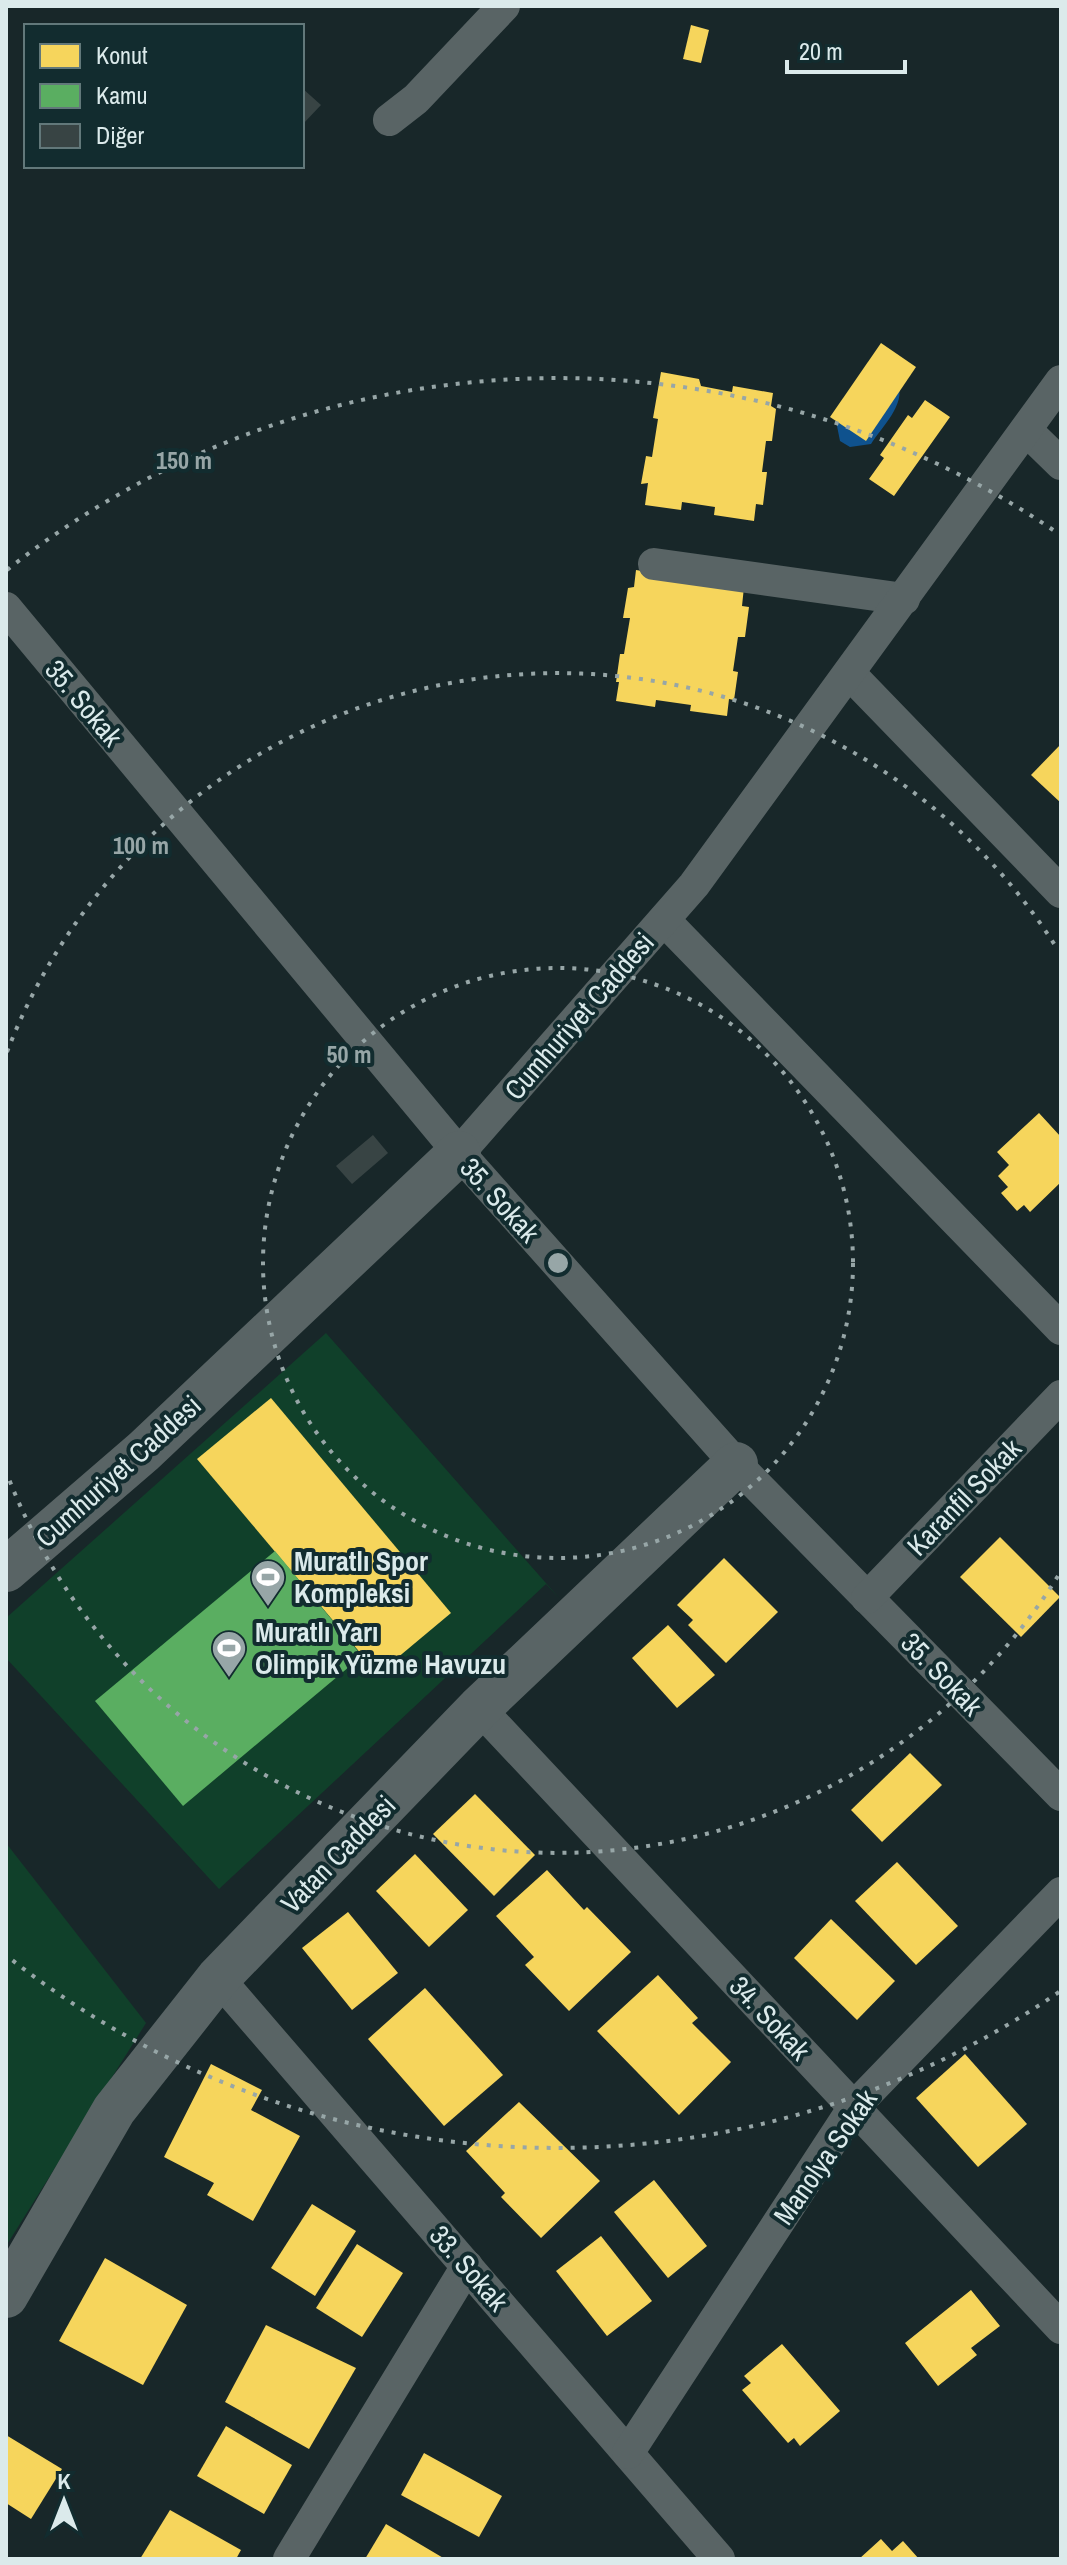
<svg xmlns="http://www.w3.org/2000/svg" width="1067" height="2565" viewBox="0 0 1067 2565" font-family="'Archivo Narrow',sans-serif">
<rect width="100%" height="100%" fill="#182729"/>
<g fill="#10402a">
<path d="M326 1333 560 1599 546 1584 219 1889 6 1658V1618Z"/>
<path d="M6 1843 146 2023 6 2246Z"/>
</g>
<path fill="#0f528e" d="M898 384C906 404 882 427 871 444L850 447 840 441 836 421Z"/>
<g fill="#f6d55c">
<path d="M691 25 709 30 701 63 683 59Z"/>
<path d="M881 343 916 367 866 441 830 417Z"/>
<path d="M661 372 699 379 701 386 732 392 733 386 773 393 771 406 776 409 772 441H766L762 472H767L763 505 756 504 754 521 714 515 715 507 682 502 681 510 645 505 648 483 641 484 646 456 652 457 658 419 653 418Z"/>
<path d="M925 400 950 417 894 496 869 479 884 458 880 455 908 415 912 418Z"/>
<path d="M636 570 744 587 742 606 749 607 745 637H738L733 671 738 672 734 700 729 699 727 716 690 711 691 705 656 700 655 707 616 701 619 682H616L620 654H624L630 618H623L628 588 634 587Z"/>
<path d="M1061 744V803L1031 775Z"/>
<path d="M1039 1113 1061 1137V1182L1030 1212 1024 1205 1017 1211 1001 1193 1008 1187 998 1176 1009 1165 997 1152Z"/>
<path d="M271 1398 451 1613 378 1674 197 1459Z"/>
<path d="M1000 1537 1060 1597 1021 1637 960 1577Z"/>
<path d="M724 1558 778 1612 726 1663 688 1625 693 1620 677 1605Z"/>
<path d="M668 1625 715 1675 677 1708 632 1658Z"/>
<path d="M910 1753 942 1785 882 1842 851 1810Z"/>
<path d="M475 1794 535 1855 494 1896 433 1834Z"/>
<path d="M415 1854 468 1910 429 1947 376 1891Z"/>
<path d="M897 1862 958 1926 916 1965 855 1901Z"/>
<path d="M547 1870 584 1910 587 1907 631 1952 569 2011 525 1965 534 1957 496 1916Z"/>
<path d="M348 1912 398 1973 352 2010 302 1948Z"/>
<path d="M831 1919 895 1981 857 2020 794 1958Z"/>
<path d="M658 1975 698 2018 692 2023 731 2062 679 2115 597 2031Z"/>
<path d="M425 1988 503 2075 444 2126 368 2039Z"/>
<path d="M965 2054 1027 2124 978 2167 916 2098Z"/>
<path d="M211 2064 262 2090 251 2110 300 2136 253 2221 207 2195 214 2183 164 2157Z"/>
<path d="M519 2102 600 2181 541 2238 501 2197 505 2193 466 2151Z"/>
<path d="M654 2180 707 2246 668 2278 614 2212Z"/>
<path d="M312 2204 356 2231 315 2296 271 2268Z"/>
<path d="M601 2236 652 2301 607 2336 556 2271Z"/>
<path d="M357 2244 403 2273 362 2337 316 2308Z"/>
<path d="M105 2258 187 2305 143 2385 59 2341Z"/>
<path d="M971 2290 1000 2326 971 2348 977 2355 938 2386 905 2343Z"/>
<path d="M266 2325 356 2368 309 2449 225 2402Z"/>
<path d="M782 2344 840 2411 800 2446 794 2438 788 2443 742 2390 751 2383 744 2376Z"/>
<path d="M226 2426 292 2465 264 2514 197 2476Z"/>
<path d="M6 2435 62 2469 31 2519 6 2503Z"/>
<path d="M424 2453 502 2496 479 2537 401 2495Z"/>
<path d="M170 2510 241 2550 236 2559H140Z"/>
<path d="M386 2524 445 2559H365Z"/>
<path d="M881 2539 892 2551 903 2541 919 2559H859Z"/>
</g>
<path fill="#5aae61" d="M275 1551 362 1656 183 1806 95 1701Z"/>
<g fill="#384444">
<path d="M302 88 321 105 302 125Z"/>
<path d="M373 1135 388 1153 352 1184 336 1166Z"/>
</g>
<g fill="none" stroke-linecap="round" stroke-linejoin="round">
<g stroke="#596465" stroke-width="32">
<path d="M389 120 416 99 504 6"/>
<path d="M1026 430 1061 464"/>
<path d="M654 564 904 599"/>
<path d="M6 608 459 1153 736 1464 1061 1795"/>
<path d="M849 673 1061 892"/>
<path d="M664 920 1061 1329"/>
<path d="M459 1153 694 885 1061 381"/>
<path d="M867 1598 1061 1396"/>
<path d="M479 1708 1061 2328"/>
<path d="M218 1978 719 2559"/>
<path d="M628 2453 854 2107 1061 1893"/>
<path d="M289 2559 467 2266"/>
</g>
<g stroke="#596465" stroke-width="44">
<path d="M6 1570 144 1451 459 1153"/>
<path d="M6 2296 114 2110 218 1978 479 1708 736 1464"/>
</g>
</g>
<g fill="none" stroke="#97a6a7" stroke-width="4" stroke-dasharray="4 8">
<circle cx="558" cy="1263" r="295"/>
<path d="M1058 1576A590 590 0 0 1 7 1474M7 1052A590 590 0 0 1 1058 950"/>
<path d="M1059 1992A885 885 0 0 1 7 1956M7 570A885 885 0 0 1 1059 534"/>
</g>
<defs>
<g id="stadium-pin" transform="scale(1.8)"><path d="M0 17L-7.5 6A9.5 9.5 0 1 1 7.5 6Z" fill="#97a6a7" stroke="#122c2f"/><path d="M0-5a6.5 5 0 1 0 0 10a6.5 5 0 1 0 0-10ZM-3.5-1.8h7v3.6h-7Z" fill="#fff"/></g>
</defs>
<g fill-rule="evenodd">
<use href="#stadium-pin" x="268" y="1577"/>
<use href="#stadium-pin" x="229" y="1648"/>
</g>
<g text-anchor="middle" dominant-baseline="central" stroke-width="8" stroke-linejoin="round" paint-order="stroke">
<g font-size="28" fill="#dbeaeb" stroke="#122c2f">
<text transform="translate(84 703) rotate(50)">35. Sokak</text>
<text transform="translate(579 1016) rotate(-49)">Cumhuriyet Caddesi</text>
<text transform="translate(500 1200) rotate(48)">35. Sokak</text>
<text transform="translate(118 1471) rotate(-42)">Cumhuriyet Caddesi</text>
<text transform="translate(964 1497) rotate(-46)">Karanfil Sokak</text>
<text transform="translate(942 1674) rotate(46)">35. Sokak</text>
<text transform="translate(338 1854) rotate(-46)">Vatan Caddesi</text>
<text transform="translate(770 2018) rotate(47)">34. Sokak</text>
<text transform="translate(825 2157) rotate(-55)">Manolya Sokak</text>
<text transform="translate(469 2268) rotate(49)">33. Sokak</text>
</g>
<g font-size="28" font-weight="bold" fill="#dbeaeb" stroke="#122c2f" text-anchor="start">
<text x="294" y="1561">Muratlı Spor<tspan x="294" dy="32">Kompleksi</tspan></text>
<text x="255" y="1632">Muratlı Yarı<tspan x="255" dy="32">Olimpik Yüzme Havuzu</tspan></text>
</g>
</g>
<circle cx="558" cy="1263" r="12" fill="#97a6a7" stroke="#122c2f" stroke-width="4"/>
<g font-size="24" text-anchor="middle" font-weight="bold" fill="#97a6a7" stroke="#122c2f" stroke-width="8" stroke-linejoin="round" paint-order="stroke">
<text x="184" y="469">150 m</text>
<text x="141" y="854">100 m</text>
<text x="349" y="1063">50 m</text>
</g>
<rect width="1067" height="2565" fill="none" stroke="#dbeaeb" stroke-width="16"/>
<rect x="24" y="24" width="280" height="144" fill="#122c2f" stroke="#62787a" stroke-width="2"/>
<rect x="40" y="44" width="40" height="24" fill="#f6d55c" stroke="#62787a" stroke-width="2"/>
<text x="96" y="64" font-size="24" fill="#dbeaeb">Konut</text>
<rect x="40" y="84" width="40" height="24" fill="#5aae61" stroke="#62787a" stroke-width="2"/>
<text x="96" y="104" font-size="24" fill="#dbeaeb">Kamu</text>
<rect x="40" y="124" width="40" height="24" fill="#384444" stroke="#62787a" stroke-width="2"/>
<text x="96" y="144" font-size="24" fill="#dbeaeb">Diğer</text>
<g transform="translate(64 2501)" stroke="#122c2f" stroke-width="6" paint-order="stroke">
<path d="M0-6L14 30L0 20L-14 30Z" fill="#dbeaeb"/>
<text y="-12" font-size="22" font-weight="bold" text-anchor="middle" fill="#dbeaeb">K</text>
</g>
<path d="M787 60v12h118v-12" fill="none" stroke="#dbeaeb" stroke-width="4"/>
<text x="799" y="60" font-size="24" fill="#dbeaeb" stroke="#122c2f" stroke-width="6" paint-order="stroke">20 m</text>
</svg>
